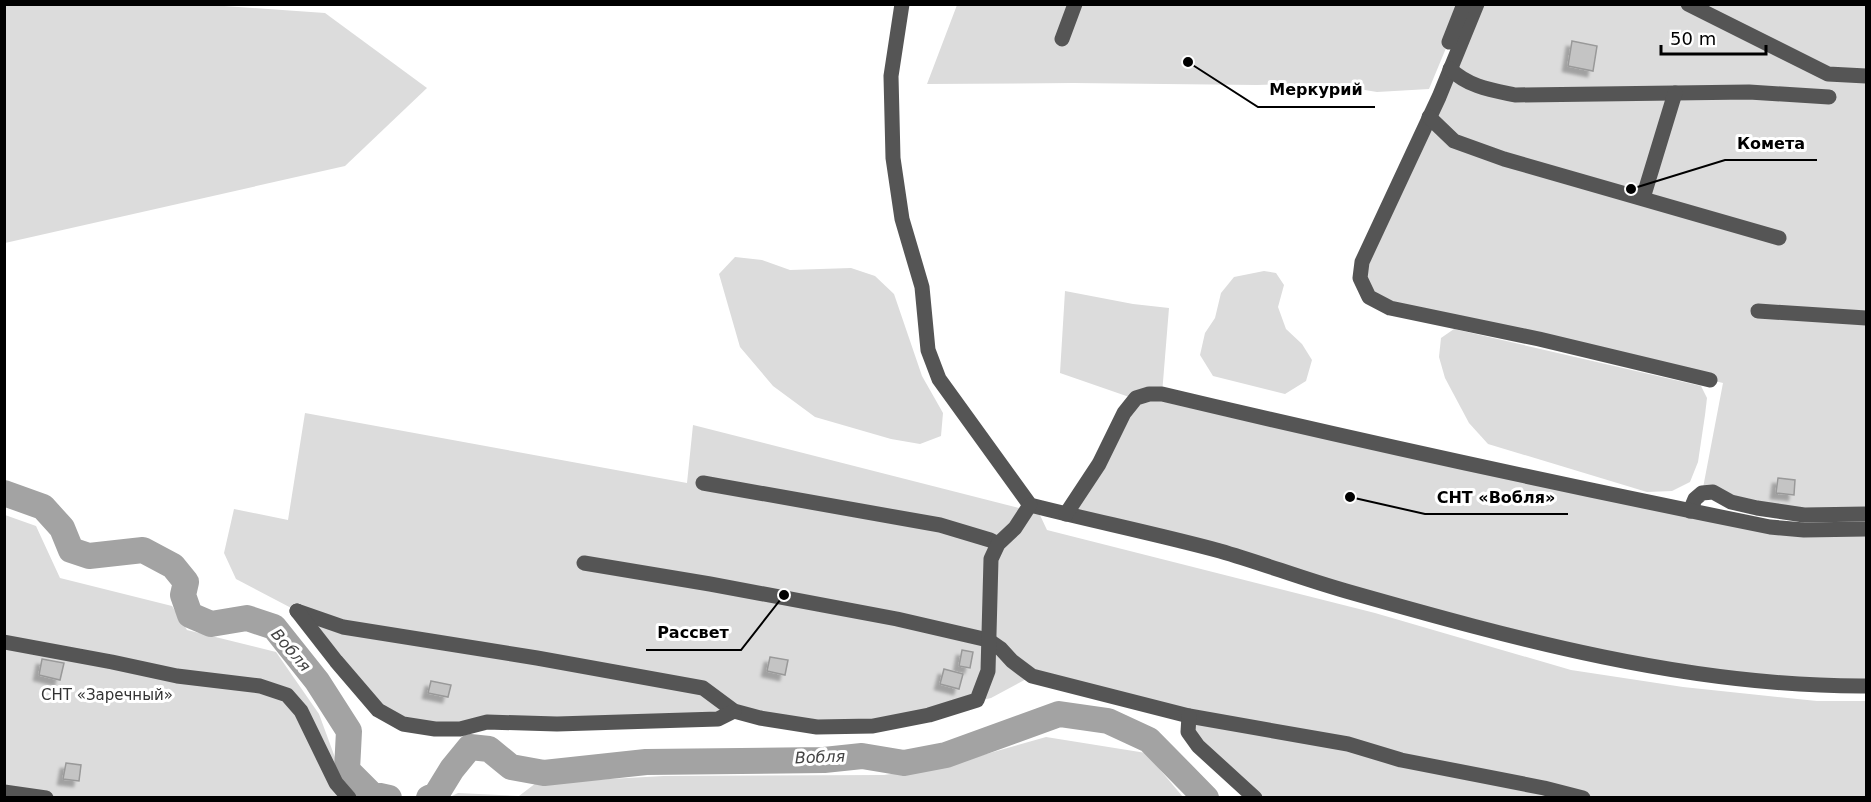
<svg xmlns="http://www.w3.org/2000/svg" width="1871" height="802" viewBox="0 0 1871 802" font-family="'DejaVu Sans',sans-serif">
<defs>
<filter id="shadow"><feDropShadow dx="-5.5" dy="5.5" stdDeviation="1.5" flood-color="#0004"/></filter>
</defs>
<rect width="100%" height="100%" fill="#fff"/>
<g fill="#dcdcdc">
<path d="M210 5 325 13 427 88 345 166 5 243V5Z"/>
<path d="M957 5H1464L1429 89 1377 92 1322 83 1257 85 1073 83 927 84Z"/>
<path d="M1477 5H1866V514L1804 515 1702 493 1723 383 1369 297 1362 262Z"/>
<path d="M735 257 762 260 790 270 851 268 875 276 894 294 922 376 943 413 941 436 920 444 891 439 815 417 773 386 740 347 719 274Z"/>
<path d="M1264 271 1276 273 1284 285 1278 307 1286 329 1302 344 1312 360 1306 381 1285 394 1213 376 1200 355 1205 333 1215 318 1221 293 1234 277Z"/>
<path d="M1065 291 1133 304 1169 308 1162 394 1770 527 1866 529V686L1664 668 1066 514 1135 399 1060 373Z"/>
<path d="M1454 329 1701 386 1707 398 1705 415 1698 462 1690 482 1672 491 1647 492 1488 444 1469 423 1445 378 1439 357 1441 338Z"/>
<path d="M305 413 687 483 693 425 1039 513 1047 530 1375 613 1571 670 1683 687 1817 701H1866V797H1255L1198 746 1188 716 1032 676 991 698 873 726 734 711 435 729 378 710 297 611 236 579 224 553 234 509 288 520Z"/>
<path d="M5 515 36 526 60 578 172 606 187 630 276 652 319 714 344 782 366 797 5 798Z"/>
<path d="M1046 737 1146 753 1183 797H450L458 793 519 796 536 783 664 776 884 775 944 766Z"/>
</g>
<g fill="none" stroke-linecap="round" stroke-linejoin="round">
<g stroke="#a3a3a3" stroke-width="26">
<path d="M4 493 43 507 62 528 71 550 89 556 143 550 173 566 186 582 183 595 190 615 211 624 247 618 274 627 317 681 349 731 347 770 371 794 389 798"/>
<path d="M429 798 436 795 452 769 470 747 489 749 511 767 544 773 646 762 824 760 862 756 904 763 946 755 1059 714 1108 721 1149 740 1206 798"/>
</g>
</g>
<g fill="#c4c4c4" stroke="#999" stroke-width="1.5" filter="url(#shadow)">
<path d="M1572 41 1597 46 1593 71 1568 66Z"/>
<path d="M1778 478 1795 480 1794 495 1776 493Z"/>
<path d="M962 650 973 652 970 668 959 666Z"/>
<path d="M770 657 788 660 785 675 767 671Z"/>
<path d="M42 659 64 663 60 680 39 675Z"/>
<path d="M944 669 963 674 959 689 940 684Z"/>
<path d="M431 681 451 685 448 697 428 693Z"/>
<path d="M66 763 81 765 79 781 63 779Z"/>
</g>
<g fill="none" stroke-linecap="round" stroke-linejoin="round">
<g stroke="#555" stroke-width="15">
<path d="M902 4 891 76 893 158 902 219 922 287 928 350 939 379 1030 505C1093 521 1157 534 1220 551 1262 563 1303 579 1346 591 1515 639 1689 687 1866 686"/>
<path d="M1477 4 1439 97 1362 262 1360 278 1369 297 1390 308 1539 339 1710 380"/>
<path d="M1688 4 1828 74 1866 76"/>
<path d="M1062 39 1075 4"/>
<path d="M1449 42 1464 4"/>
<path d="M1450 69C1469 87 1491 90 1515 95L1749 92 1829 97"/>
<path d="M1429 117 1454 141 1504 159 1779 238"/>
<path d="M1643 198 1675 93"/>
<path d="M1758 311 1866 318"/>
<path d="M703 483 940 525 990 540 998 544"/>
<path d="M1690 511 1695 499 1702 493 1713 492 1731 502 1757 508 1804 515 1866 514"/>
<path d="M1066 514 1099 464 1124 413 1136 398 1149 394H1162C1364 442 1567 486 1770 527L1804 530 1866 529"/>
<path d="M584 563 710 584 897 619 988 640 1001 649 1012 661 1032 676 1189 716 1348 744 1401 760 1544 788 1583 798"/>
<path d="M297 611 343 627 537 658 703 688 734 711 760 718 817 727 873 726 929 715 977 700 988 671 991 559 998 544 1015 528 1030 505"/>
<path d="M297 611 336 661 378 710 403 724 435 729H460L487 722 557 724 718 719 734 711"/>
<path d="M4 642 112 662 177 676 260 686 287 695 301 711 336 783 349 798"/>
<path d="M1189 716 1188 732 1198 746 1255 798"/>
<path d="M4 792 46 798"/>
</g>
</g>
<g text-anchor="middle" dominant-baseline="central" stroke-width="6" stroke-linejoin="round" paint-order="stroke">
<g font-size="15" fill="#333" stroke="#fff">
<text x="107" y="695">СНТ «Заречный»</text>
</g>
<g font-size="16" font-style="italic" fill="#444" stroke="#fff">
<text transform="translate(291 650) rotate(49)">Вобля</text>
<text transform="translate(820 757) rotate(-2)">Вобля</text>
</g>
</g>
<path fill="none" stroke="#000" stroke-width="2" d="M1188 62L1258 107H1375M1631 189L1725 160H1817M1350 497L1425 514H1568M784 595L741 650H646"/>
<g fill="#000" stroke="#fff" stroke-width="2">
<circle cx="1188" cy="62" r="6"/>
<circle cx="1631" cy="189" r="6"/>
<circle cx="1350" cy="497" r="6"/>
<circle cx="784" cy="595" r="6"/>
</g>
<g font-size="16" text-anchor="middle" font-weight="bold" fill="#000" stroke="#fff" stroke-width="6" stroke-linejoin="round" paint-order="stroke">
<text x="1316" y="95">Меркурий</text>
<text x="1771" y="149">Комета</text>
<text x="1496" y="503">СНТ «Вобля»</text>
<text x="693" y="638">Рассвет</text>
</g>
<rect width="1871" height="802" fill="none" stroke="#000000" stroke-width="12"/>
<path d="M1661 45v9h105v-9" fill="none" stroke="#000000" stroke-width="3"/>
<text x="1670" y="45" font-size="18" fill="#000000" stroke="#ffffff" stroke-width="4.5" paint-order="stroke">50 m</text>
</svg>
